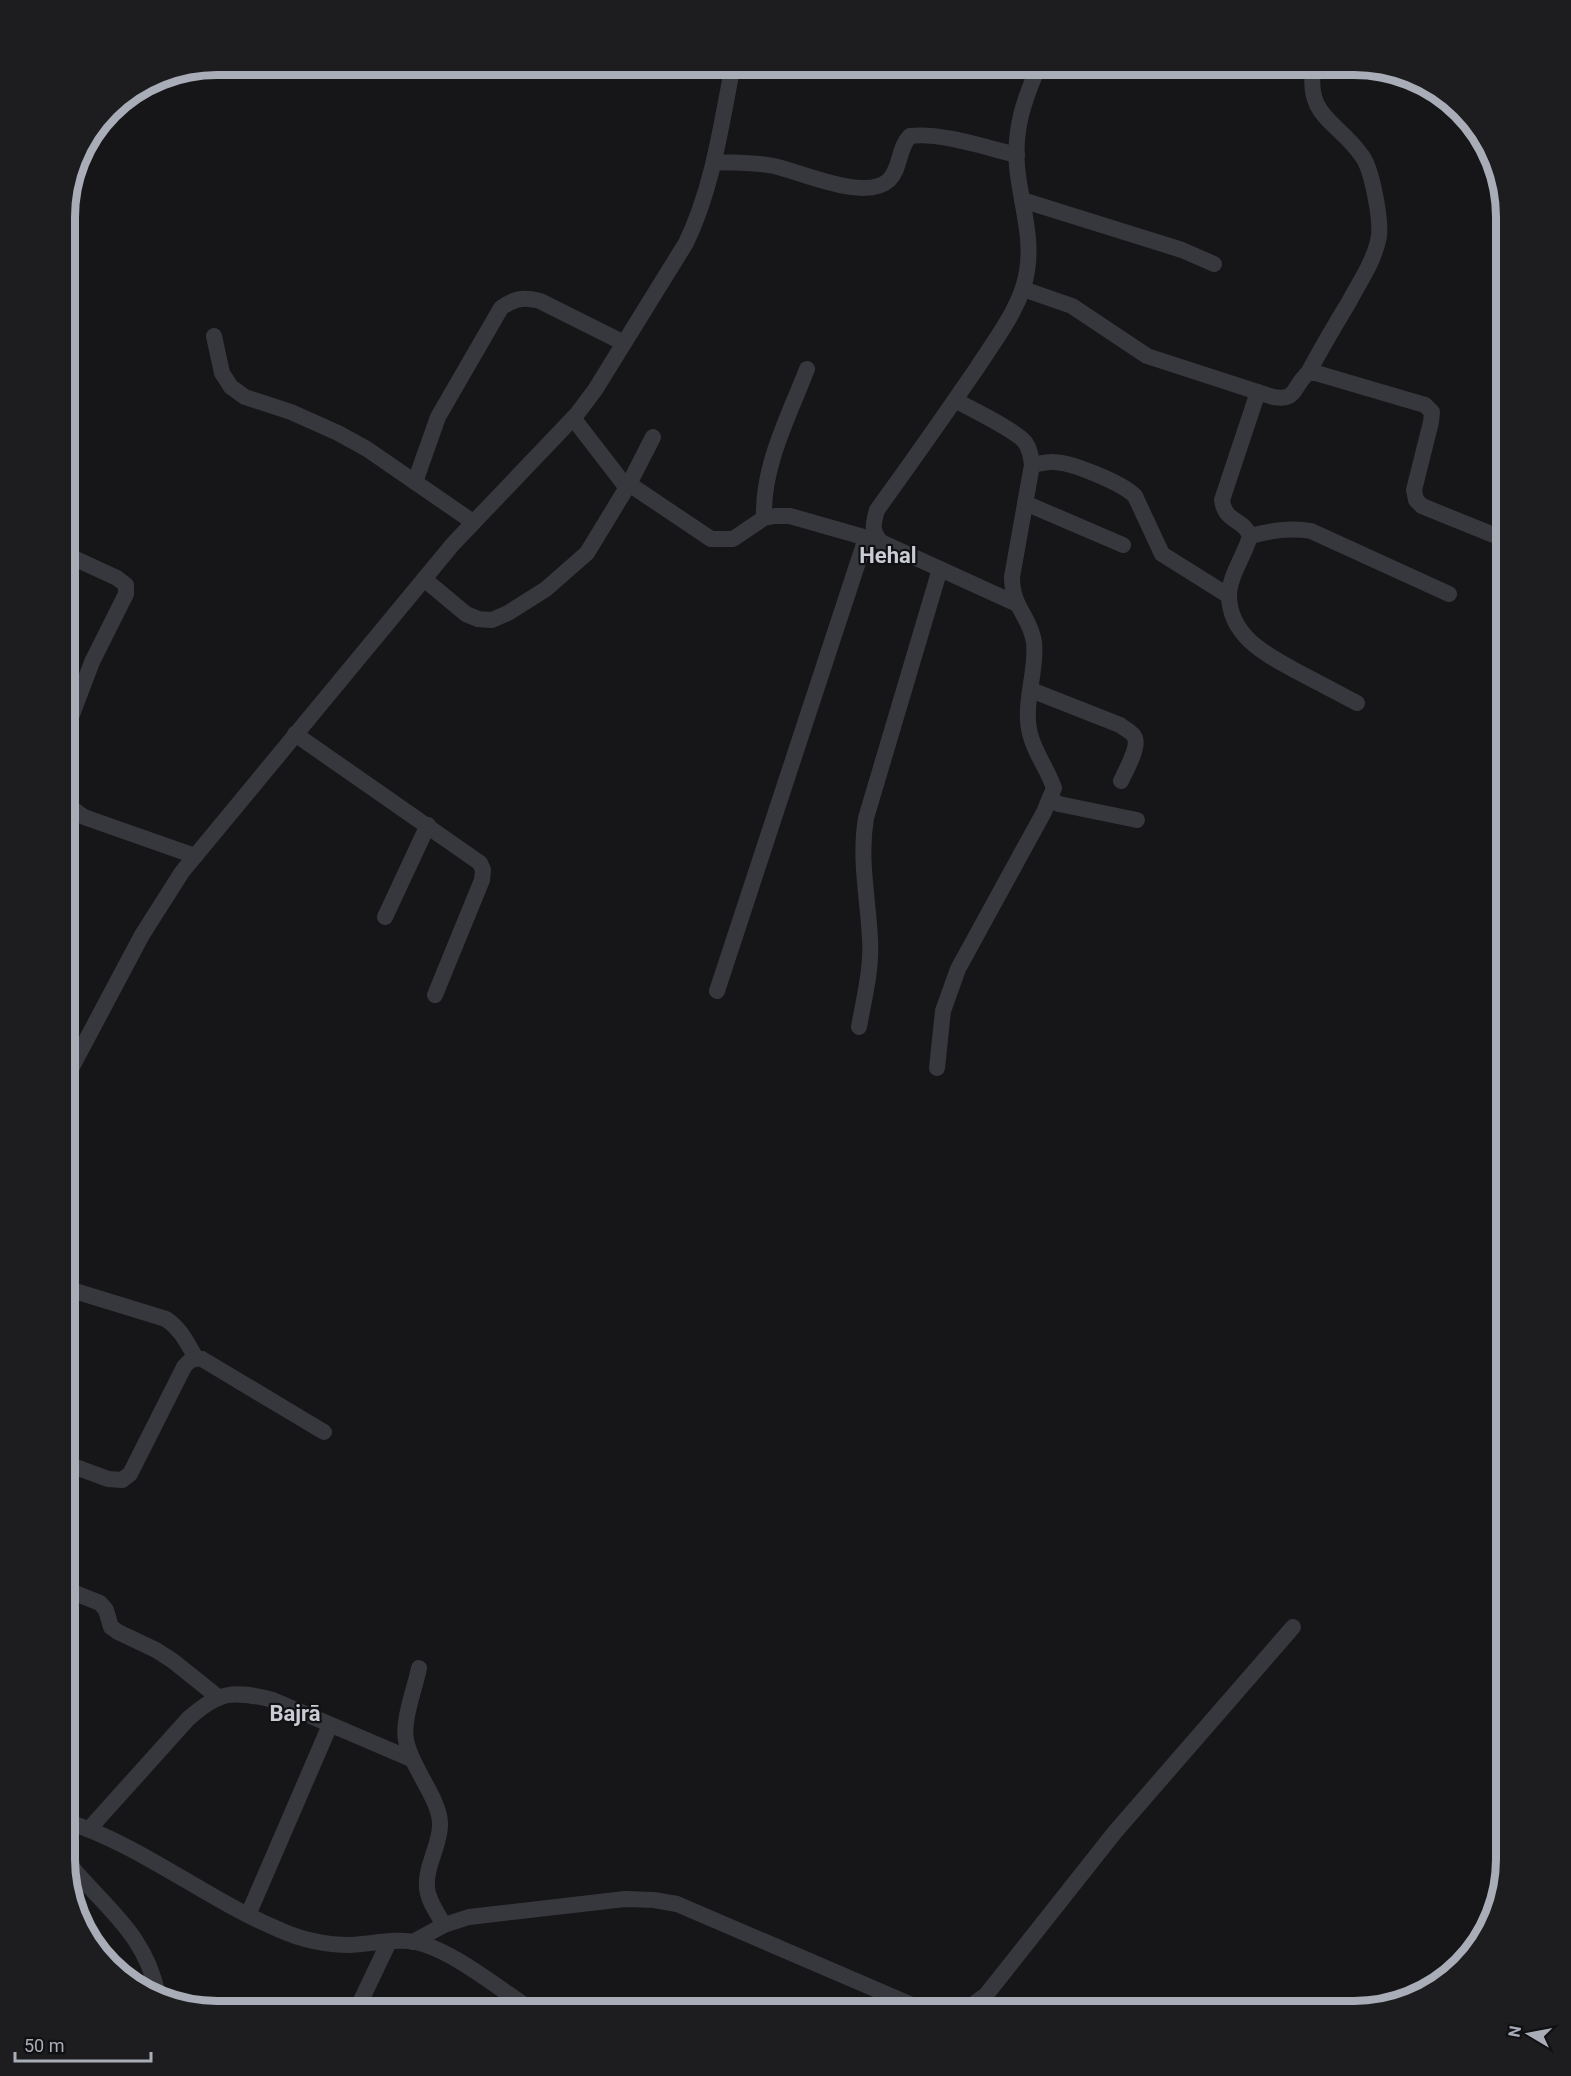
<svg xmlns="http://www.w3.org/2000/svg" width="1571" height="2076" viewBox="0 0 1571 2076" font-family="Roboto,sans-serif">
<rect width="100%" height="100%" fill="#161618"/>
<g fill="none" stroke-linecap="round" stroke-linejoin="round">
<g stroke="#37383d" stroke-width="16">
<path d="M714 162C734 163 754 162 774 166 801 172 866 202 889 180 901 168 898 148 910 136 941 132 987 148 1017 155"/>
<path d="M1022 200 1182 250 1214 264"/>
<path d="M1023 289 1072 306 1147 356 1273 397C1298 401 1292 387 1308 373H1316L1425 405 1432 412 1431 422 1414 490 1416 500 1422 506 1506 540"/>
<path d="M214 336 222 373 231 387 245 397 291 412 338 433 367 449 473 522"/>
<path d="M1308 373C1321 349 1335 325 1349 302 1360 281 1375 260 1379 236 1381 219 1372 169 1362 156 1338 121 1304 117 1314 65"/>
<path d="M1258 392 1222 500C1225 523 1243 518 1250 536 1245 555 1229 576 1229 596 1230 638 1269 656 1300 673 1319 683 1338 693 1357 703"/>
<path d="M573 418 627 488"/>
<path d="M1032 465C1038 464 1045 462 1051 462 1070 461 1122 483 1135 496L1162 554 1229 596"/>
<path d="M415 482 438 417 501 308C515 298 523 297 540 301L624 343"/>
<path d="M629 484 711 539H733L764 518 775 516H790L874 540"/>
<path d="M1025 503 1123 545"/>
<path d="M764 518C762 466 789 416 807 369"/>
<path d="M1250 536C1271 531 1290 527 1311 531L1449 594"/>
<path d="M424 579 466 614 478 619 492 620 508 613 546 589 587 553 629 484 653 437"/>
<path d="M1017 604 881 542C871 531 873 524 877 510 911 463 944 416 977 368 996 338 1022 306 1027 271 1033 236 1020 201 1017 166 1014 128 1024 100 1039 65"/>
<path d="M1031 690 1120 725C1125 729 1133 732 1135 738 1139 748 1125 772 1121 781"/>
<path d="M65 733 92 662 126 594V585L117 578 65 554"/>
<path d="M295 734 480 863 483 870 482 880 435 995"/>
<path d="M65 800 67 805 84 817 195 856"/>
<path d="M1051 800 1059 804 1137 820"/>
<path d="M385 917 428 825"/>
<path d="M717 991 866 538"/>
<path d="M859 1027C864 998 872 969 870 939 868 897 859 860 866 818L940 569"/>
<path d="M937 1068 943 1011 958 969 1044 812 1054 788C1046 765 1029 746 1028 720 1026 694 1037 668 1034 642 1030 616 1012 608 1012 577L1032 465C1031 457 1030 449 1025 442 1015 430 971 409 955 400"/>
<path d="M65 1080 142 935 182 872 453 544 577 414 595 390 686 243C713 187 721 125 733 65"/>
<path d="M65 1288 166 1319C181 1329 187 1343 196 1358"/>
<path d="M65 1463 108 1479 122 1480 130 1474 184 1367C189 1360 194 1358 202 1359L324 1432"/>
<path d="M65 1589 100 1603 106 1610 111 1627 118 1632 156 1650 173 1661 218 1697"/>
<path d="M419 1668C415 1688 402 1721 406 1740 411 1768 441 1800 440 1825 440 1846 425 1866 427 1888 428 1901 438 1914 444 1925"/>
<path d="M65 1821C142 1845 205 1899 280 1930 302 1940 327 1945 351 1945 372 1944 395 1938 415 1942 451 1949 501 1990 533 2011"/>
<path d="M90 1828 188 1719C219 1691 233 1690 273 1700L411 1759"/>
<path d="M65 1859C102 1906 146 1932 158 1996"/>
<path d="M248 1915 330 1725"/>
<path d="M413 1942 444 1925 469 1917 625 1899 654 1900 677 1904 912 2005 940 2011 967 2009 986 1995 1115 1832 1293 1627"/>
<path d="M356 2011 389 1942"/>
</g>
</g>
<g text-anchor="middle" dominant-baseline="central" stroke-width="4.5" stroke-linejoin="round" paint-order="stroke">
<g font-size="22" font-weight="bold" fill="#c9ccd4" stroke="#111113">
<text x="888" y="555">Hehal</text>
<text x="295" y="1713">Bajrā</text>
</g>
</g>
<path d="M0 0H1571V2076H0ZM217 75H1354A142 142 0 0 1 1496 217V1859A142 142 0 0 1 1354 2001H217A142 142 0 0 1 75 1859V217A142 142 0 0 1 217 75Z" fill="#1d1d20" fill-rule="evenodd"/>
<path fill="none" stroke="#a8adb8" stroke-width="8" d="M217 75H1354A142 142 0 0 1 1496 217V1859A142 142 0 0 1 1354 2001H217A142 142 0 0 1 75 1859V217A142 142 0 0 1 217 75Z"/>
<g transform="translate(1529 2034) rotate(280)" stroke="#111113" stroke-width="4.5" paint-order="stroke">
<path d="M0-4.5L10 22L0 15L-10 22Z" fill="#a8adb8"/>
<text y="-9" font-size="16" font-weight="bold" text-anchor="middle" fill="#a8adb8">N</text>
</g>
<path d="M15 2052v9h136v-9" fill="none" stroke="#a8adb8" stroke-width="3"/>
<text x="24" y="2052" font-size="18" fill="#a8adb8" stroke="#111113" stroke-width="4.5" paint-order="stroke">50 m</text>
</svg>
